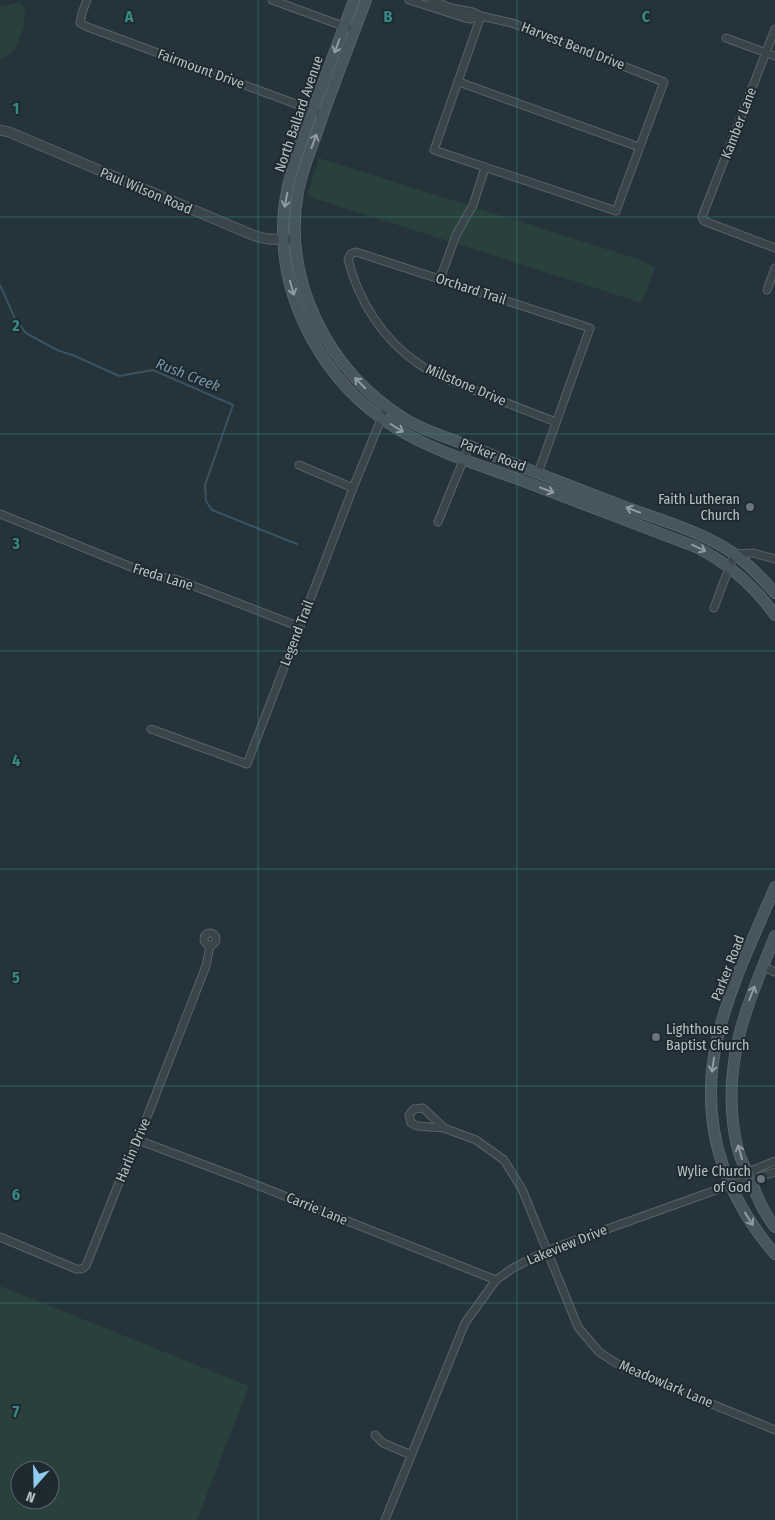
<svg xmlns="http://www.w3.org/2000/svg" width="775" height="1520" viewBox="0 0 775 1520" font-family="'Fira Sans Condensed',sans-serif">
<rect width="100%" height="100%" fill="#25333b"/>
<g fill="#2a403c" fill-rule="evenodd">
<path d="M20 2 25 9 24 27 16 48 3 59 0 58V7Z"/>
<path d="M319 158 638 259 655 267 642 303 307 196Z"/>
<path d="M0 1286 249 1386 197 1520H0ZM20 1470H50V1500H20Z"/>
</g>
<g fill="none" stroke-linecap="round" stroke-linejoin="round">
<path stroke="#3a5360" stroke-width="2" d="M0 285 16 321 26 333 57 350 75 356 119 376 153 370 233 405 205 485 206 501 212 510 297 544"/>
<g stroke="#576369" stroke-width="9">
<g id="minor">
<path d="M87 0 82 13 80 23 85 26 323 114"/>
<path d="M272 0 354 30"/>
<path d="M409 0 465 18 471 19 481 16"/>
<path d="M431 0 451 8 473 12 481 16 512 23 664 82 616 211 434 150 481 16"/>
<path d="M775 29 702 217 704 221 775 248"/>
<path d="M726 38 775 56"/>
<path d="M459 82 639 147"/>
<path d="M440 279 456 235 473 205 485 168"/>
<path d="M767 290 775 268"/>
<path d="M299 465 353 488"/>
<path d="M538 473 590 328 356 252 351 254 348 259C358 300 383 340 419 364 436 376 456 383 474 390 502 401 529 412 556 422"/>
<path d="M0 514 151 575 178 580 300 627"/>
<path d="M438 522 469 446"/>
<path d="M714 608 734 554 753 553 775 559"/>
<path d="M151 729 247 764 353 488 386 407"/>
<circle cx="210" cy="939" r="6"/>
<path d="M763 967 775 972"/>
<path d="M444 1128 423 1108 414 1109 409 1115 411 1123 417 1126 444 1128 476 1140 504 1160 522 1189 578 1327 599 1352 616 1363 634 1372 775 1430"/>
<path d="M138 1140 239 1178 496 1280"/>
<path d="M751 1180 753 1170 775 1161"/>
<path d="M0 1237 76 1269H82L86 1266 124 1170 138 1140 206 966 210 946"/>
<path d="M375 1435 383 1443 411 1455"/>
<path d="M385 1520 465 1323 496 1280 513 1268 546 1251 730 1185 775 1172"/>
</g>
</g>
<g stroke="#576369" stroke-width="11">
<path id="tertiary" d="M0 130 9 132 255 236 268 239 295 240"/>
</g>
<g stroke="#576369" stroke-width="12">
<g id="secondary">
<path d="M354 0C340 37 327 73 313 110 301 142 288 175 284 210 276 297 323 383 396 428 435 452 481 465 523 481 580 503 639 525 696 547 728 563 754 586 775 615"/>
<path d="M366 0C350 43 333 85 318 129 311 150 302 170 298 192 282 282 329 372 405 419 426 432 452 439 475 448 521 467 568 485 615 503 655 519 698 529 733 553 749 564 762 578 775 593"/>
<path d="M775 887C754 937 729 987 717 1040 699 1121 722 1192 775 1254"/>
<path d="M775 936C751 997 728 1044 732 1111 733 1126 735 1142 740 1156 743 1164 747 1172 751 1180 757 1198 764 1213 775 1227"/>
</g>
</g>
<use href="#minor" stroke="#39454b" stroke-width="7"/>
<use href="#tertiary" stroke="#39454b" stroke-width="9"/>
<use href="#secondary" stroke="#47555e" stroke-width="10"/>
</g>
<defs><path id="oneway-shaft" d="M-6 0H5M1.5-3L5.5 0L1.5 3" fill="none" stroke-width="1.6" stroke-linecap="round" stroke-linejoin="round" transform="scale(1.25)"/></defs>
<g stroke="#8e9ba2">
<use href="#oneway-shaft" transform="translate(337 46) rotate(110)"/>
<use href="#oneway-shaft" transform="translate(314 141) rotate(-70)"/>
<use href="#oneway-shaft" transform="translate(286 200) rotate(101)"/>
<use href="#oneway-shaft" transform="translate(292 288) rotate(74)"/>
<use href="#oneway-shaft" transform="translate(360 383) rotate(-135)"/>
<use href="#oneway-shaft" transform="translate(397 428) rotate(32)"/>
<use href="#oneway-shaft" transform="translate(547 490) rotate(21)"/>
<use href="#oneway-shaft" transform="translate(633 510) rotate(-159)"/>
<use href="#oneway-shaft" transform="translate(699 548) rotate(25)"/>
<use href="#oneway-shaft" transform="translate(752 993) rotate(-69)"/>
<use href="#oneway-shaft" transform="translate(713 1065) rotate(98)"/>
<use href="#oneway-shaft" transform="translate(740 1152) rotate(-106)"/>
<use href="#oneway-shaft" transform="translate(749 1219) rotate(58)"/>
</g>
<path fill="none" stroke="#388884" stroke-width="1" stroke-opacity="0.55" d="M258 0V1520M517 0V1520M0 217H775M0 434H775M0 651H775M0 869H775M0 1086H775M0 1303H775"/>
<g fill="#6b7280" stroke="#1e2a30" stroke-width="2">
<circle cx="750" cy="507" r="5"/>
<circle cx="656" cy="1037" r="5"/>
<circle cx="761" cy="1179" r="5"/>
</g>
<g text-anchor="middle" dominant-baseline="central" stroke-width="4" stroke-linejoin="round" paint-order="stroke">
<g font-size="14" fill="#b5c0c6" stroke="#1e2a30">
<text transform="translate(573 46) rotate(21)">Harvest Bend Drive</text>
<text transform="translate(201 69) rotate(20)">Fairmount Drive</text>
<text transform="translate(299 114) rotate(-71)">North Ballard Avenue</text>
<text transform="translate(739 123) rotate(-69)">Kamber Lane</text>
<text transform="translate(146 191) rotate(23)">Paul Wilson Road</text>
<text transform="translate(471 289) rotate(18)">Orchard Trail</text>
<text transform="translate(466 385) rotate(23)">Millstone Drive</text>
<text transform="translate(493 455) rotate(21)">Parker Road</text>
<text transform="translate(163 577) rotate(17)">Freda Lane</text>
<text transform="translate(297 633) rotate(-69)">Legend Trail</text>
<text transform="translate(728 968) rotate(-69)">Parker Road</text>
<text transform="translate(133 1150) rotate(-67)">Harlin Drive</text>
<text transform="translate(317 1209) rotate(22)">Carrie Lane</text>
<text transform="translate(567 1245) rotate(-22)">Lakeview Drive</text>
<text transform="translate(666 1384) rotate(23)">Meadowlark Lane</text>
</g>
<g font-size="14" fill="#b5c0c6" stroke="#1e2a30" text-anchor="end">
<text x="740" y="499">Faith Lutheran<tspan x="740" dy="16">Church</tspan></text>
<text x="666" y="1029" text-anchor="start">Lighthouse<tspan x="666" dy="16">Baptist Church</tspan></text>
<text x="751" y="1171">Wylie Church<tspan x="751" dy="16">of God</tspan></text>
</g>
<g font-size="15" font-style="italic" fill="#7896a7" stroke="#1e2a30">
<text transform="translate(188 375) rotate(21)">Rush Creek</text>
</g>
</g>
<g font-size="16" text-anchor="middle" font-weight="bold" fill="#388884" stroke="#1e2a30" stroke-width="4" stroke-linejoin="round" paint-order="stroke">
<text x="129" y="22">A</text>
<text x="388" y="22">B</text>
<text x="646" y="22">C</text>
<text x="16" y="114">1</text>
<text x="16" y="331">2</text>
<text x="16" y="549">3</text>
<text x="16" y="766">4</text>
<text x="16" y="983">5</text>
<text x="16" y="1200">6</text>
<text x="16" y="1417">7</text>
</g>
<g transform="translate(35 1485) rotate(200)"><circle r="24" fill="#1e2a30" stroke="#5a666c"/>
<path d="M0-4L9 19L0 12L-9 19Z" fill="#91cbef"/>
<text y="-8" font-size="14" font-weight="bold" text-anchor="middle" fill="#b5c0c6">N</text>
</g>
</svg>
